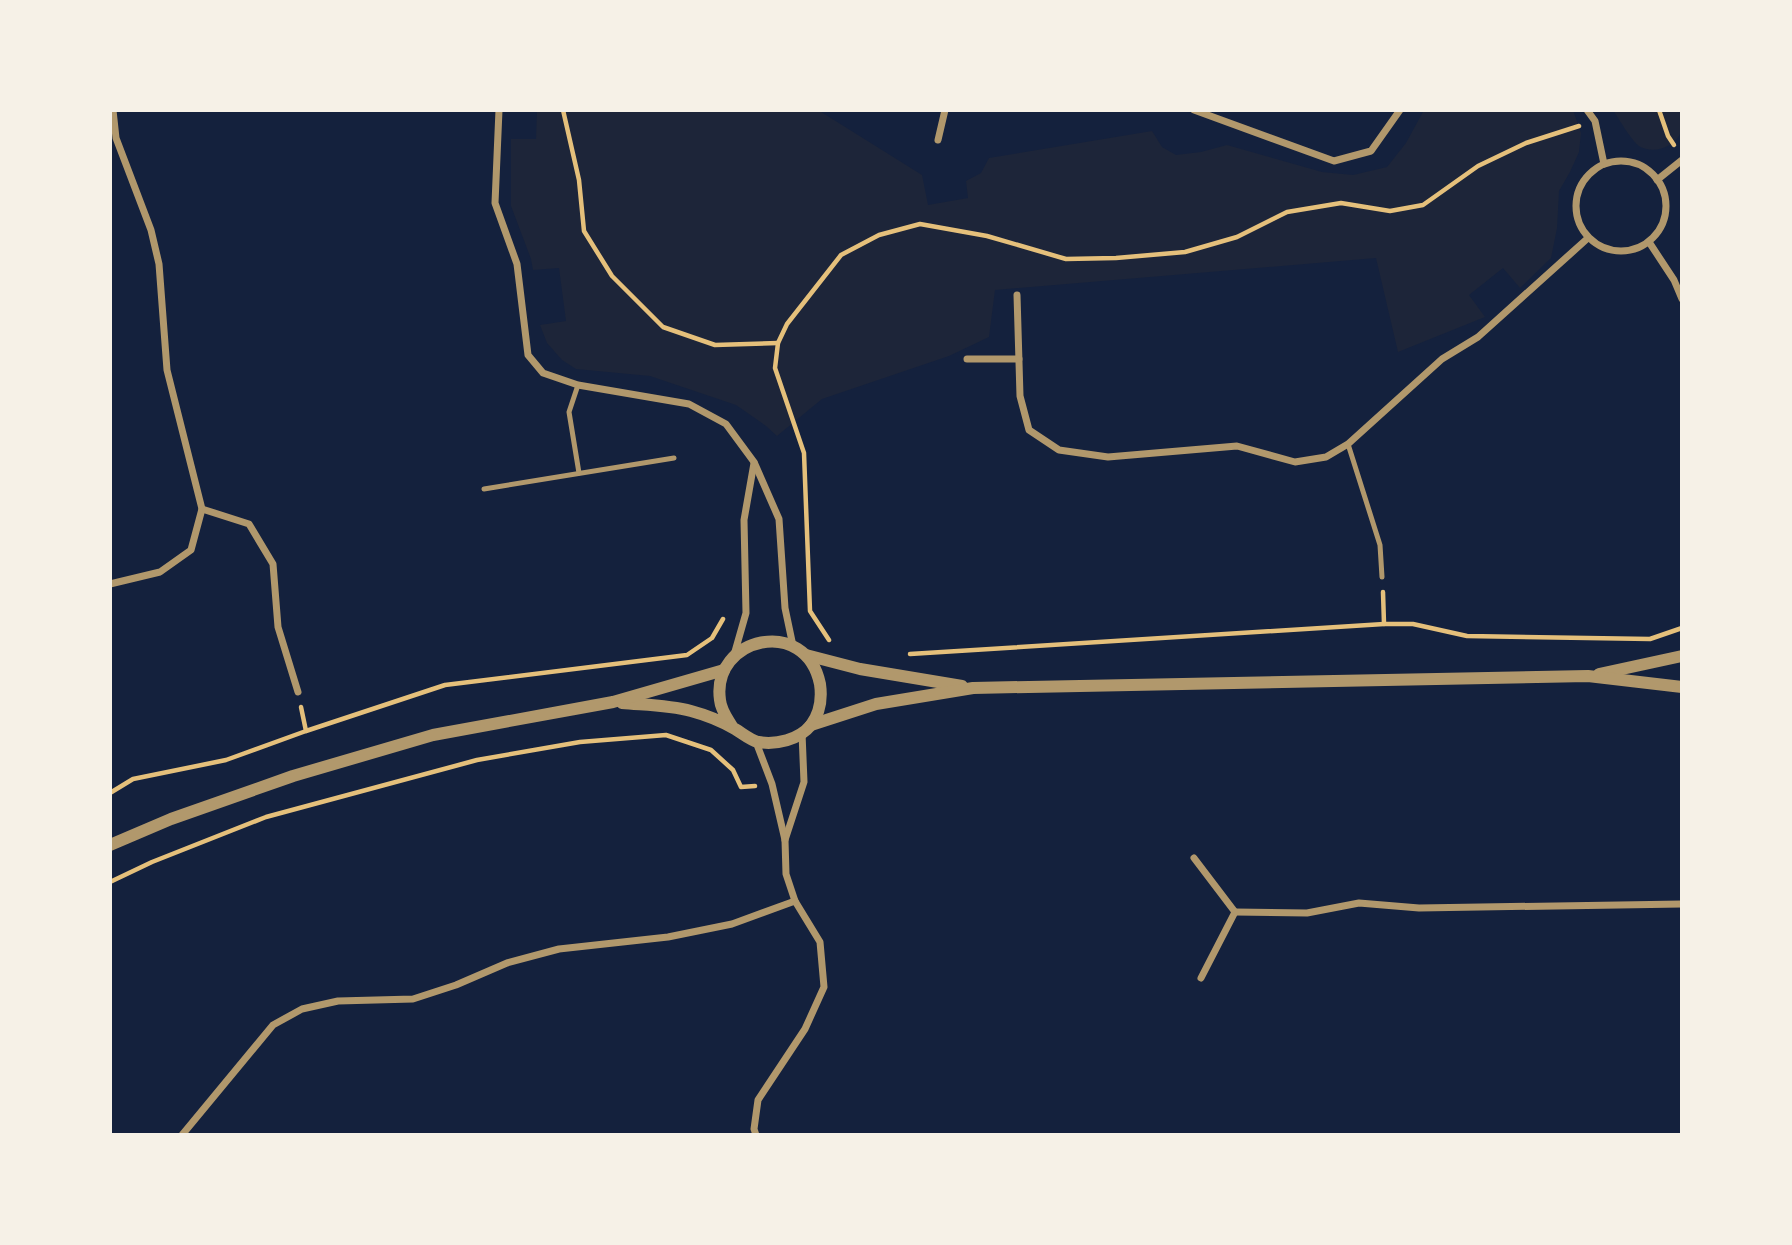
<svg xmlns="http://www.w3.org/2000/svg" width="1792" height="1245" viewBox="0 0 1792 1245" font-family="'Open Sans',sans-serif">
<rect width="100%" height="100%" fill="#14213d"/>
<g fill="#1d2539">
<path d="M537 110H818L922 175 928 205 968 198 966 181 981 173 989 158 1152 131 1162 147 1176 155 1201 152 1227 145 1322 172 1353 175 1387 167 1406 143 1424 110H1573L1581 133 1579 152 1570 172 1559 191 1557 228 1551 258 1520 288 1503 268 1469 295 1485 317 1398 352 1376 258 995 290 989 337 949 356 822 399 777 436 766 426 736 405 650 376 576 369 562 360 547 343 540 325 566 321 559 268 533 270 531 259 511 206V139H536Z"/>
<path d="M1613 110H1682C1682 117 1683 126 1681 132 1675 147 1653 155 1639 146 1631 140 1619 119 1613 110Z"/>
</g>
<g fill="none" stroke-linecap="round" stroke-linejoin="round">
<g stroke="#e5c07b" stroke-width="4.5">
<path d="M563 110 579 180 584 231 612 276 663 327 715 345 778 343"/>
<path d="M1659 110 1668 136 1674 145"/>
<path d="M1383 592 1384 624"/>
<path d="M829 640 810 611 804 453 775 368 778 343 787 324 841 255 879 235 920 224 987 236 1066 259 1116 258 1185 252 1237 237 1287 212 1341 203 1390 211 1423 205 1478 166 1526 143 1579 126"/>
<path d="M910 654 1384 624H1413L1467 636 1650 639 1682 628"/>
<path d="M301 707 306 731"/>
<path d="M110 793 133 779 226 760 306 731 445 685 687 655 712 638 723 619"/>
<path d="M110 882 152 862 266 817 477 760 580 742 666 735 711 750 733 770 741 787 755 786"/>
</g>
<g stroke="#b1986c" stroke-width="5">
<path d="M578 385 569 412 579 473"/>
<path d="M1348 444 1380 545 1382 577"/>
<path d="M484 489 674 458"/>
</g>
<g stroke="#b1986c" stroke-width="7">
<path d="M499 110 495 203 517 264 528 355 543 373 578 385 689 404 726 424 754 462 779 519 785 608 793 646"/>
<path d="M1194 110 1334 161 1371 151 1400 110"/>
<path d="M1587 110 1595 121 1604 164"/>
<path d="M938 140 945 110"/>
<circle cx="1621" cy="206" r="45"/>
<path d="M1657 180 1682 160"/>
<path d="M1649 242 1674 280 1682 299"/>
<path d="M1017 295 1020 396 1029 430 1059 450 1108 457 1237 446 1295 462 1326 457 1348 444 1442 359 1478 337 1588 238"/>
<path d="M967 359H1019"/>
<path d="M202 509 249 524 273 564 278 627 298 692"/>
<path d="M110 584 160 572 191 550 202 509 167 370 159 264 151 230 116 138 113 110"/>
<path d="M734 655 746 613 744 520 754 463"/>
<path d="M756 742 772 784 785 840 786 874 795 901 820 942 824 987 805 1029 758 1100 754 1129 756 1135"/>
<path d="M785 840 804 782 802 733"/>
<path d="M1194 858 1235 912 1201 978"/>
<path d="M1235 912 1307 913 1359 903 1419 908 1682 904"/>
<path d="M182 1135 273 1025 302 1009 338 1001 413 999 456 985 507 963 559 949 668 937 732 924 795 901"/>
</g>
<g stroke="#b1986c" stroke-width="12">
<path d="M806 655 860 669 962 686"/>
<path d="M1599 674 1682 656"/>
<path d="M622 703C644 705 669 705 691 711 706 715 721 721 735 729 742 733 750 740 758 742 776 745 799 740 811 725 820 713 822 698 820 684 806 615 711 637 720 700 721 711 728 719 733 728"/>
<path d="M811 725 876 704 973 688 1588 676 1682 687"/>
<path d="M110 845 171 819 293 776 433 735 613 702 724 670"/>
</g>
</g>
<rect width="1792" height="1245" fill="none" stroke="#f6f1e7" stroke-width="224"/>
</svg>
